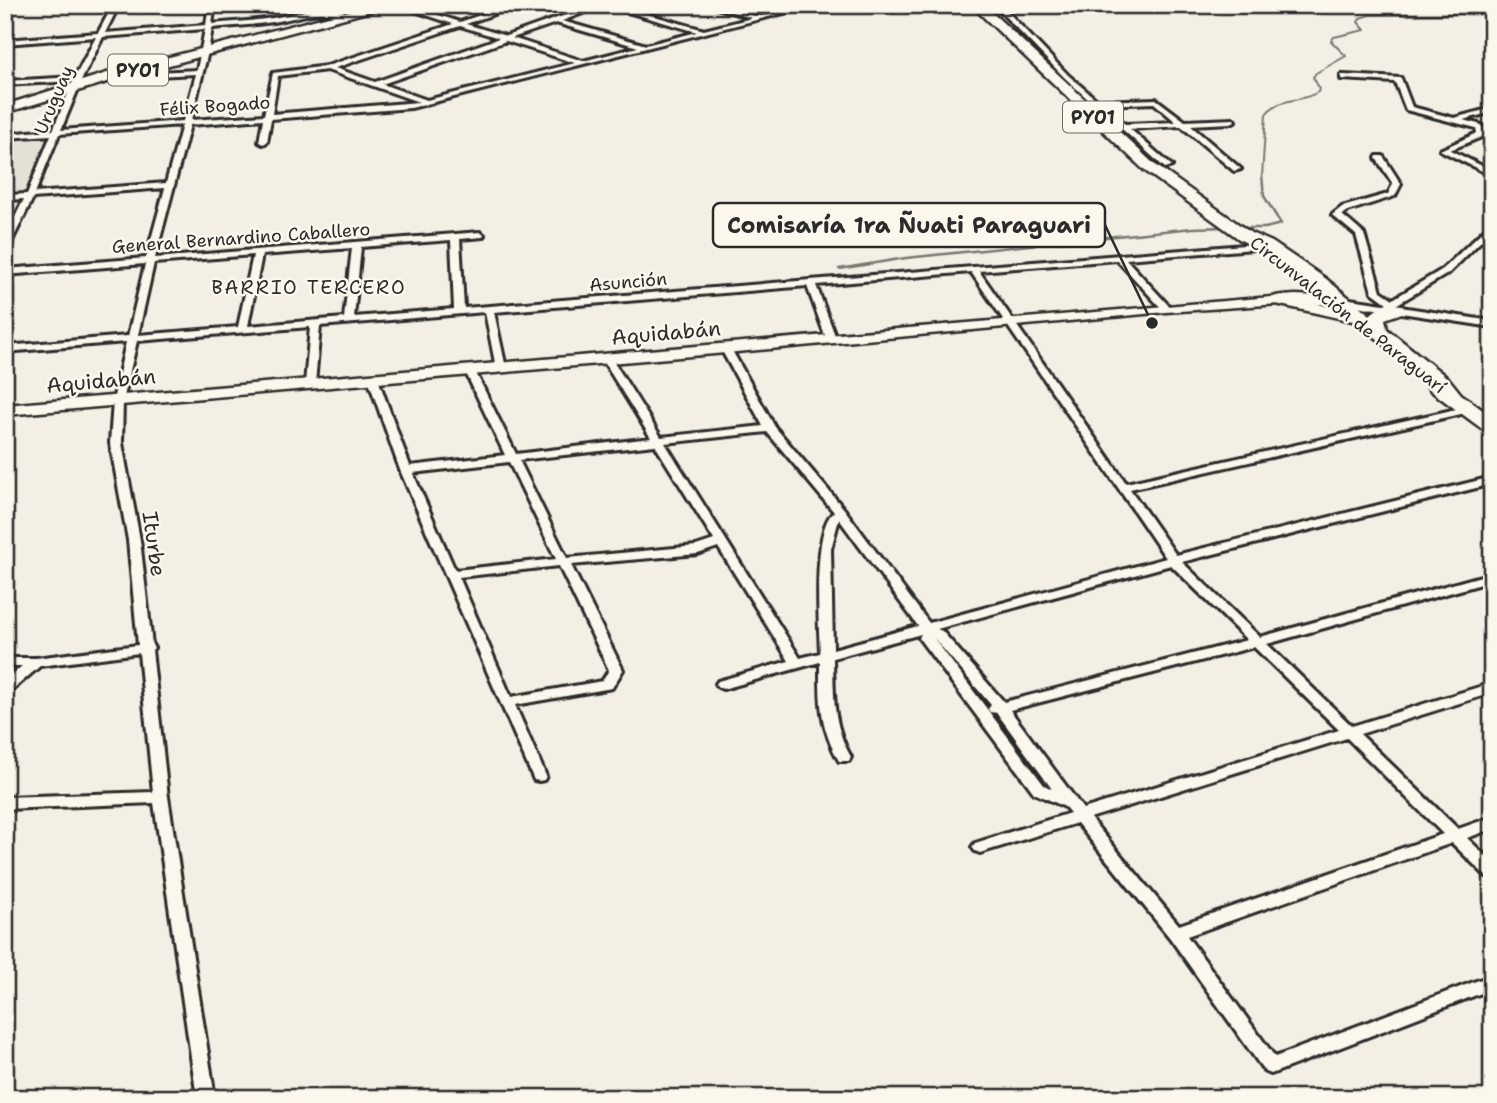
<svg xmlns="http://www.w3.org/2000/svg" width="1497" height="1103" viewBox="0 0 1497 1103" font-family="'Shantell Sans',sans-serif">
<rect width="100%" height="100%" fill="#f3efe4"/>
<filter id="ink" filterUnits="userSpaceOnUse"><feTurbulence type="fractalNoise" baseFrequency=".0143" numOctaves="2"/><feDisplacementMap in="SourceGraphic" scale="14" xChannelSelector="R" yChannelSelector="G"/><feConvolveMatrix kernelMatrix="1 2 1 2 8 2 1 2 1" color-interpolation-filters="sRGB"/></filter>
<g filter="url(#ink)">
<path fill="#e4e0d6" d="M48 137 22 195 5 197V140Z"/>
<g fill="none" stroke-linecap="round" stroke-linejoin="round">
<path stroke="#787772" stroke-width="2" d="M1262 177 1266 114C1279 97 1301 103 1318 92L1319 88 1313 77 1316 73 1346 56 1331 41 1334 37 1365 30 1358 22 1360 18 1370 15 1473 14 1474 10 1468 5"/>
<g stroke="#787772" stroke-width="2.5">
<path d="M1241 228H1265L1281 224 1264 196 1262 175"/>
<path d="M839 269 906 258 1193 228 1227 227"/>
</g>
<g stroke="#2b2b2b" stroke-width="6">
<g id="street">
<path d="M113 5H119L105 33 206 25 209 5H215L212 24C233 22 253 21 273 18 296 15 327 0 348 14L345 16C322 8 297 18 273 22 253 25 232 26 212 28L208 52 191 120 264 115 273 73 327 66 453 24 397 5H407L460 22 509 5H519L466 24 506 36 594 5H604L562 21 646 45 697 32 604 5H615L704 30 752 18 707 5C725 5 746 17 761 16 779 15 796 5 815 5L411 108 271 119 267 142 263 144 259 142 263 119 190 125 155 258 480 232 484 235 483 237 460 239 464 308 1257 244 1258 246 1254 249 1126 259 1169 306 1171 308 1166 311 1163 310 1117 260 979 271 1126 483 1470 406 1474 407 1475 409 1474 411 1470 412 1130 489 1176 555 1492 477V484L1182 562 1260 637 1492 573V581L1267 644 1352 726 1492 683V693L1360 734 1458 829 1492 817V829L1467 838 1492 862V878L1486 876 1452 843 1187 936 1275 1057 1492 975V989L1271 1074 1265 1072 1170 938 1077 823 980 853 975 851 972 847 975 843 1070 813 1065 807 1034 793 921 641 919 638 921 634 833 658C834 695 832 724 851 757L849 761H839C819 725 820 701 820 662L723 689 718 687 716 684 718 681 789 661 718 547 698 554 571 565 623 670 612 688 515 705 546 776 544 780 539 781 534 780 400 470 368 379 369 377 373 376 378 379 410 466 505 455 465 371 470 368 475 371 516 454 651 438 602 359 607 356 612 359 661 437 763 426 721 349 726 346 730 347 775 427 845 510 929 623 1166 558 971 272 816 285 836 338 831 341 826 338 807 286 494 312 506 368 501 371 496 368 485 312 320 326 315 384 310 387 305 384 310 327 137 341 123 401 122 443 140 540 152 645 154 648 152 650 168 797 215 1098H197L154 803 5 809V797L153 792 139 653 40 666 10 692 5 694V681L22 666H5V658H36L138 645 128 540 110 443 113 401 126 342 5 352V346L128 336 145 264 5 275V269L146 258 165 188 33 198 9 247 5 250V237L24 199 5 200V195L27 194 51 135 5 138V134L53 130 73 81 5 85V81L75 77 96 37 5 44V40L98 33ZM556 23 638 47 583 61 512 38ZM460 26 499 38 375 82 335 68ZM205 29 197 70 116 74 112 76 116 78 196 74 183 121 61 130 82 79 103 37ZM506 41 575 63 427 100 382 84ZM327 70 419 102 272 114 278 76ZM182 125 166 183 35 193 59 134ZM451 240 454 309 354 317 361 247ZM352 248 344 318 248 326 262 255ZM253 255 238 327 138 335 154 263ZM767 432 834 512C812 526 819 626 820 653L800 658 665 443ZM655 445 714 540 696 546 567 558 519 460ZM509 462 556 559 455 570 413 473ZM839 519 918 626 833 649 831 549ZM1171 565 1247 640 1004 702 942 631 937 629ZM559 566 609 670 602 681 511 697 459 577ZM933 637 991 705 988 709 990 712 997 713 1052 789 1044 785ZM1254 647 1339 730 1083 809 1010 710ZM1347 738 1443 834 1179 925 1090 818Z"/>
<path d="M994 5H1001L1068 75 1098 101 1156 99 1185 121 1234 119 1235 121 1231 123 1190 125 1241 169 1234 171 1181 126 1130 129 1172 166 1165 168 1122 129H1115L1114 127 1117 125 1095 105H1090V101L1064 77ZM1154 103 1176 122 1125 124 1103 105Z"/>
<path d="M1344 75 1401 78 1412 107 1454 118 1492 108V112L1463 120 1482 125 1484 136 1450 150 1492 171V176L1440 150 1477 133 1476 128 1406 110 1395 82 1341 79V75Z"/>
<path d="M1377 156H1383L1401 184 1395 196 1348 211 1342 215 1364 234 1381 291 1393 299 1443 269 1492 222V230L1449 273 1394 306 1492 321V327L1343 304 1338 301 1343 298 1384 304 1387 303 1372 292 1356 235 1332 215 1342 207 1388 194 1393 184 1376 158Z"/>
</g>
</g>
<g stroke="#2b2b2b" stroke-width="5">
<path id="secondary" d="M1295 295 1343 297 1350 301 1343 305 1295 303 1166 312 726 353 5 415V405Z"/>
</g>
<g stroke="#2b2b2b" stroke-width="5">
<g id="highway">
<path d="M372 5H393L117 79 5 113V105L107 73Z"/>
<path d="M971 5H984L1154 164 1251 233 1272 242 1325 278 1370 315C1377 307 1392 303 1402 305L1405 309 1402 313 1385 319 1387 329 1449 379 1461 394 1492 417V433L1485 431 1431 391 1428 387 1431 383 1357 322 1276 304 1273 300 1276 296 1282 295 1342 310 1313 286 1260 250 1239 239 1144 170Z"/>
</g>
</g>
<use href="#street" fill="#fbf7ec" fill-rule="evenodd"/>
<use href="#secondary" fill="#fbf7ec" fill-rule="evenodd"/>
<use href="#highway" fill="#fbf7ec" fill-rule="evenodd"/>
</g>
</g>
<g text-anchor="middle" dominant-baseline="central" stroke-width="5" stroke-linejoin="round" paint-order="stroke">
<g font-size="18" fill="#2b2b2b" stroke="#fbf7ec">
<text transform="translate(54 100) rotate(-67)">Uruguay</text>
<text transform="translate(215 106) rotate(-4)">Félix Bogado</text>
<text transform="translate(241 238) rotate(-4)">General Bernardino Caballero</text>
<text transform="translate(628 282) rotate(-5)">Asunción</text>
<text transform="translate(1348 315) rotate(38)">Circunvalación de Paraguarí</text>
</g>
<g fill="#fbf7ec" stroke="#696865" stroke-width="2">
<rect x="108" y="54.5" width="60" height="31" rx="5"/>
<rect x="1063" y="101.5" width="60" height="31" rx="5"/>
</g>
<g font-size="19" font-weight="bold" fill="#2b2b2b">
<text x="138" y="70">PY01</text>
<text x="1093" y="117">PY01</text>
</g>
<g font-size="19" letter-spacing="2" fill="#2b2b2b" stroke="#fbf7ec">
<text x="309" y="287">BARRIO TERCERO</text>
</g>
<g font-size="21" fill="#2b2b2b" stroke="#fbf7ec">
<text transform="translate(666 333) rotate(-5)">Aquidabán</text>
<text transform="translate(101 381) rotate(-5)">Aquidabán</text>
<text transform="translate(154 544) rotate(82)">Iturbe</text>
</g>
</g>
<path fill="none" stroke="#2b2b2b" stroke-width="2.5" d="M1152 323L1105 225"/>
<circle fill="#2b2b2b" stroke="#fbf7ec" stroke-width="2.5" cx="1152" cy="323" r="7"/>
<rect fill="#fbf7ec" stroke="#2b2b2b" stroke-width="2.5" x="713" y="203" width="392" height="44" rx="7"/>
<g font-size="23" text-anchor="middle" font-weight="bold" fill="#2b2b2b">
<text x="909" y="233">Comisaría 1ra Ñuati Paraguari</text>
</g>
<rect width="1497" height="1103" fill="none" stroke="#fbf7ec" stroke-width="28"/>
<rect x="14" y="14" width="1469" height="1075" fill="none" stroke="#2b2b2b" stroke-width="2.5" filter="url(#ink)"/>
</svg>
